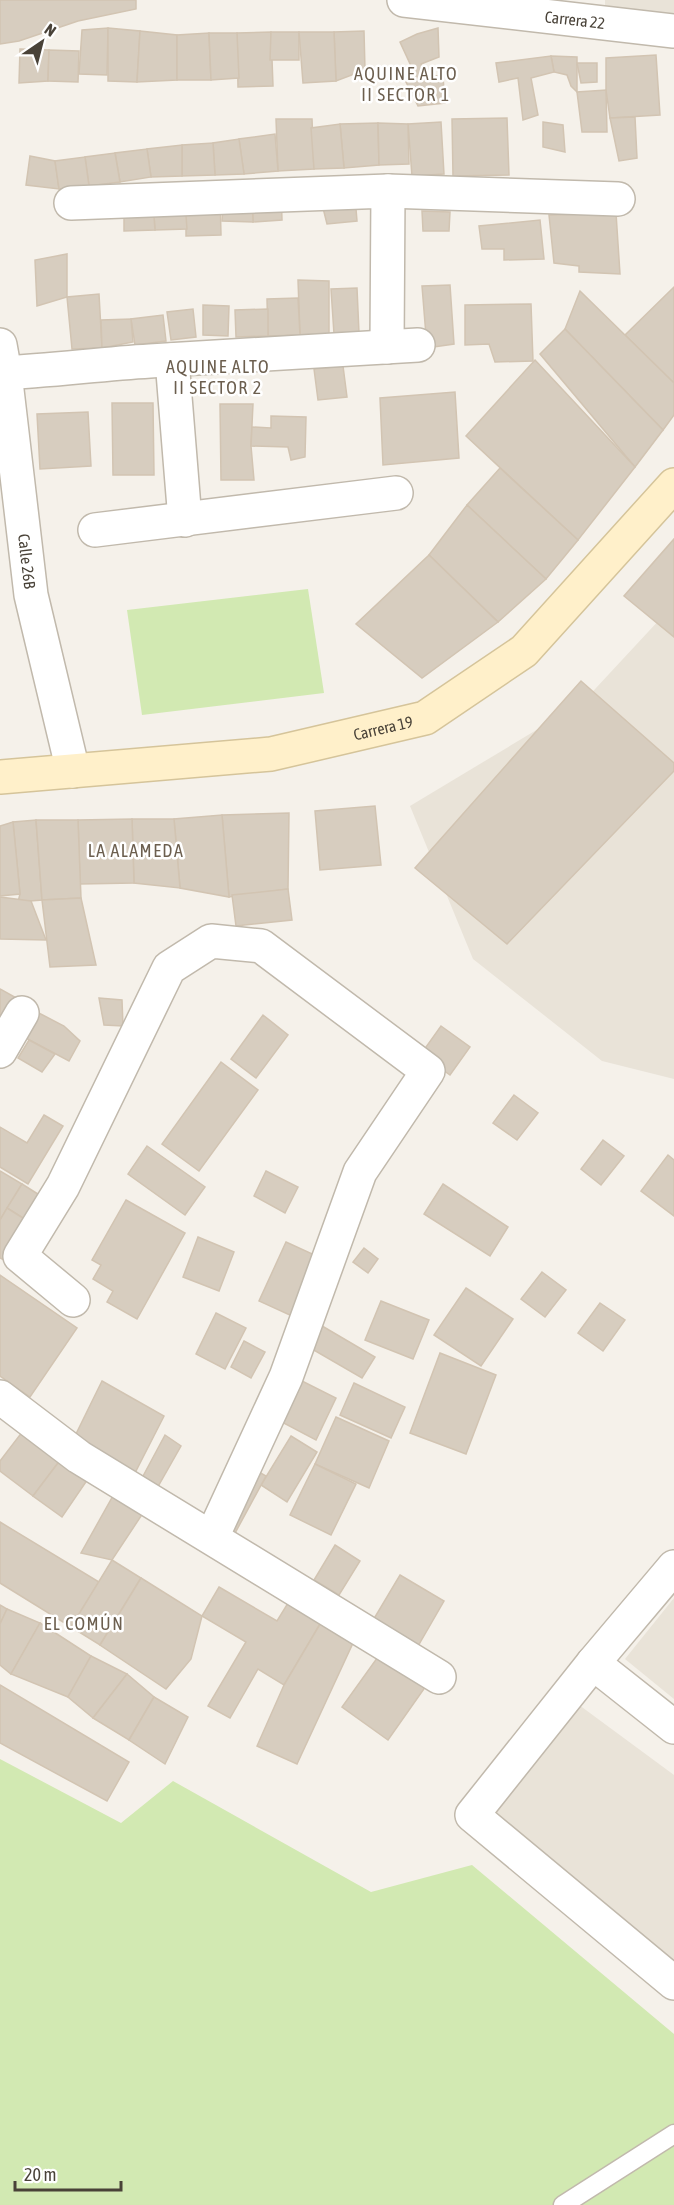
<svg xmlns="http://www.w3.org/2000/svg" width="674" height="2205" viewBox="0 0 674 2205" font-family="'Asap Condensed',sans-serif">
<rect width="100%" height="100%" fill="#f5f1ea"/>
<g fill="#e9e3d8">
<path d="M605 0H674V19L605 10Z"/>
<path d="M674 604V1079L602 1061 473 959 410 806 583 702Z"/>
<path d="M674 1598V1699L625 1659Z"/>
<path d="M575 1702 674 1775V1965L482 1813Z"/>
</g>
<g fill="#d2e9b2">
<path d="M308 589 324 693 142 715 127 610Z"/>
<path d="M0 1759 121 1823 173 1781 371 1892 472 1865 674 2034V2205H0Z"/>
</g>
<g fill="#d7cdbf" stroke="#d2c4b2" stroke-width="1.5">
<path d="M0 0H136V9L78 21 19 41 0 44Z"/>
<path d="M108 28 107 75 79 74 82 30Z"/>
<path d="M108 28 140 31 137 82 108 81Z"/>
<path d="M438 28 439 57 421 64 425 74 443 77 445 103 418 106 399 68 411 66 400 42 417 34Z"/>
<path d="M140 31 177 35V80L137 82Z"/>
<path d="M364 31 365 70 336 81 334 32Z"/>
<path d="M271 32 273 86 238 87 237 33Z"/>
<path d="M271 32H299V60H270Z"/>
<path d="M299 32H334L336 81 303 83Z"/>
<path d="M209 33 211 80H177V35Z"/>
<path d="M209 33H237L239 78 211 80Z"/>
<path d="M20 49 49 50 48 81 19 83Z"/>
<path d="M49 50 79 51 78 82 48 81Z"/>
<path d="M656 55 660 115 610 118 606 90V58Z"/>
<path d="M551 56 577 57V92L571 86 567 75 554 72Z"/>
<path d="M551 56 554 72 531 78 538 115 523 120 518 78 499 82 496 63Z"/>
<path d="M577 63H597V82L581 83Z"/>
<path d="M606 90 607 132H582L577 92Z"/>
<path d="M635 117 637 158 619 161 610 118Z"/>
<path d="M507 118 509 175 453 176 452 119Z"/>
<path d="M276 119H312L314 169 278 171Z"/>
<path d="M441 122 444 174 412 176 408 124Z"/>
<path d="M543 122 563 125 565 152 543 147Z"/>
<path d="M378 123 379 165 344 168 340 124Z"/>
<path d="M378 123 408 124 409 164 379 165Z"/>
<path d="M340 124 344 168 314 169 311 128Z"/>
<path d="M275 134 278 171 244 174 239 139Z"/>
<path d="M239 139 244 174 215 175 213 143Z"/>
<path d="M213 143 215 175 182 176V145Z"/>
<path d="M182 145V176L151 177 147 149Z"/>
<path d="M147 149 151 177 120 182 115 153Z"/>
<path d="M115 153 120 182 89 186 85 157Z"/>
<path d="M30 156 55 161 59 189 26 185Z"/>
<path d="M85 157 89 186 59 189 55 161Z"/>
<path d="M281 189 282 220 253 222 252 190Z"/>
<path d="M224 190H252L253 222 222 221Z"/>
<path d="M186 196H220L221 235 186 236Z"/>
<path d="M320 196 355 197 357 221 327 224Z"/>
<path d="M185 202 187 229 155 230 153 203Z"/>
<path d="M124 203H153L155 230 124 231Z"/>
<path d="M422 211 450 212 449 231H423Z"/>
<path d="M616 213 620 274 579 272V266L554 263 549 215Z"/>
<path d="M540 220 544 259 504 260V249H482L479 226Z"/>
<path d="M67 254V297L37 306 35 260Z"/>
<path d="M298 280 329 281V335H300Z"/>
<path d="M450 285 454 344 427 348 422 286Z"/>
<path d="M674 287V383L625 335Z"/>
<path d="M357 288 359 333 334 334 331 289Z"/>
<path d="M580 291 674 383V415L663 430 565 329Z"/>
<path d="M99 294 102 348 72 349 67 297Z"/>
<path d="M298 298 300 335 268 336 267 299Z"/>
<path d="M531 304 533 361 495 362 489 344 465 345V305Z"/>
<path d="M203 305 229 306 228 336 203 335Z"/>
<path d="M193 309 196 337 171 340 167 312Z"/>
<path d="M268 309V336L236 337 235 310Z"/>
<path d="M163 315 166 341 135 345 131 319Z"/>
<path d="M131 319 133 342 102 348 101 320Z"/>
<path d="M565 329 663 430 635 467 540 354Z"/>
<path d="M535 360 635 467 578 540 466 436Z"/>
<path d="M343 366 347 397 318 400 314 369Z"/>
<path d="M455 392 459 458 383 465 380 398Z"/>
<path d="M112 403H153L154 475H113Z"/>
<path d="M220 404H253L251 446 254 480H221Z"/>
<path d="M88 412 91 466 40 469 37 414Z"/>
<path d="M271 416 306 417 305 457 291 460 288 447 251 446 252 427 271 428Z"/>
<path d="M500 468 578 540 546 579 467 505Z"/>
<path d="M467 505 546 579 498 622 429 555Z"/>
<path d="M674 539V637L624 596Z"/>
<path d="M429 555 498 622 422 678 356 624Z"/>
<path d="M581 681 674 763V771L507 944 415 868Z"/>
<path d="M375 806 381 865 320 870 315 811Z"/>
<path d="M289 813 288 889 229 897 222 815Z"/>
<path d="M222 815 229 897 180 888 174 819Z"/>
<path d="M132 819H174L180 888 134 883Z"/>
<path d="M132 819 134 883 80 884 78 820Z"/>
<path d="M36 820 42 900 18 902 20 894 13 822Z"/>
<path d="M36 820H78L81 898 42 900Z"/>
<path d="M13 822 20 894 0 896V826Z"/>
<path d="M288 889 292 920 236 926 232 895Z"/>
<path d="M0 897 31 901 46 940 0 939Z"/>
<path d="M81 898 96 965 50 967 42 900Z"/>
<path d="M0 989 20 1000 0 1028Z"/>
<path d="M99 998 122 1000 123 1026 104 1025Z"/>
<path d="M33 1010 64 1026 80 1041 69 1061 20 1035Z"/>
<path d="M263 1015 288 1035 256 1078 231 1059Z"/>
<path d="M441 1026 470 1047 450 1075 421 1054Z"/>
<path d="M29 1040 55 1054 42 1072 18 1058Z"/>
<path d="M221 1062 258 1090 199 1171 162 1144Z"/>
<path d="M514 1095 538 1113 517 1140 493 1123Z"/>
<path d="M44 1115 63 1126 28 1184 0 1167V1127L27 1143Z"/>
<path d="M603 1140 624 1156 601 1185 581 1169Z"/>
<path d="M147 1146 205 1187 185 1215 128 1174Z"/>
<path d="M668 1155 674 1160V1216L641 1191Z"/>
<path d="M0 1171 22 1184 0 1220Z"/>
<path d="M266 1171 298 1187 285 1213 254 1196Z"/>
<path d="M22 1184 49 1201 34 1225 7 1208Z"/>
<path d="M443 1184 508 1227 490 1256 424 1214Z"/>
<path d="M126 1200 185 1233 137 1319 107 1302 113 1291 93 1279 101 1265 92 1260Z"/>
<path d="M7 1208 34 1225 10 1263 0 1258V1220Z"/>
<path d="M198 1237 234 1252 219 1291 183 1277Z"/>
<path d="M286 1242 319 1257 292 1316 259 1301Z"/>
<path d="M364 1248 378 1259 368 1273 353 1262Z"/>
<path d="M542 1272 566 1290 545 1317 521 1299Z"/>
<path d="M0 1275 77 1328 30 1397 0 1376Z"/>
<path d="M466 1288 513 1319 481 1366 434 1335Z"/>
<path d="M381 1301 429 1320 413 1359 365 1340Z"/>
<path d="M600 1303 625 1320 603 1351 578 1333Z"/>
<path d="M216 1313 246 1328 225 1369 196 1354Z"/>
<path d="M317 1323 375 1357 362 1378 305 1345Z"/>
<path d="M244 1341 265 1352 251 1378 231 1367Z"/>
<path d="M440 1353 496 1375 466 1454 410 1433Z"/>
<path d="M296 1378 336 1398 316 1440 276 1419Z"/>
<path d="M102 1381 164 1416 135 1473 75 1436Z"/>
<path d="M354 1383 405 1407 391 1438 340 1415Z"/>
<path d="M336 1417 389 1441 369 1488 315 1464Z"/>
<path d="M26 1427 64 1455 33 1496 0 1471V1461Z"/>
<path d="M165 1435 181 1446 156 1490 142 1478Z"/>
<path d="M291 1436 317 1452 287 1502 261 1485Z"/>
<path d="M64 1455 90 1476 62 1517 33 1496Z"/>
<path d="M315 1464 356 1484 331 1535 290 1515Z"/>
<path d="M252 1468 266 1476 234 1535 219 1527Z"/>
<path d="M114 1494 145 1510 112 1560 81 1553Z"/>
<path d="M0 1522 99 1582 71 1627 0 1583Z"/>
<path d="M335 1545 360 1561 339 1595 314 1580Z"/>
<path d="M112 1560 141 1578 100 1645 71 1627Z"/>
<path d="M400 1575 444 1601 414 1653 369 1627Z"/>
<path d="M141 1578 202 1616 191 1659 166 1689 100 1645Z"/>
<path d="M219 1587 277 1621 293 1595 326 1614 284 1685 258 1669 230 1718 208 1706 246 1642 202 1616Z"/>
<path d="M0 1605 7 1609 0 1624Z"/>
<path d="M7 1609 40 1623 11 1674 0 1665V1624Z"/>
<path d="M326 1614 359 1630 297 1764 257 1746 284 1685Z"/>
<path d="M40 1623 91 1656 68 1697 11 1674Z"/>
<path d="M380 1654 426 1686 388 1740 342 1707Z"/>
<path d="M91 1656 127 1674 93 1718 68 1697Z"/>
<path d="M127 1674 154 1697 129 1740 93 1718Z"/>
<path d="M0 1685 129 1762 107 1801 0 1743Z"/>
<path d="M154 1697 188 1717 165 1764 129 1740Z"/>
</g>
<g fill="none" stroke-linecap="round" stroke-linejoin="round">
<g stroke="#c1b9ac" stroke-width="21">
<path id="lane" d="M563 2205 674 2134"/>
</g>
<g stroke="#c1b9ac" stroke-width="36">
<g id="street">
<path id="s1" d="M404 0 674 31"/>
<path d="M388 191 618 199"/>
<path d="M71 203 388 191 387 347"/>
<path id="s2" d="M0 345 5 373 31 595 73 771"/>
<path d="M172 360 185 520"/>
<path d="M0 373C50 371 99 364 150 361 239 355 328 350 418 345"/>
<path d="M95 530 396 493"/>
<path d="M0 1051 22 1013"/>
<path d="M73 1300 20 1256 63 1186 169 968 211 941 261 946 428 1071 360 1172 286 1377 212 1537"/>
<path d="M0 1397 79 1457 439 1677"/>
<path d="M674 1567 593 1663 472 1815 674 1983"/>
<path d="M593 1663 674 1727"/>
</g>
</g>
<g stroke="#d5c49a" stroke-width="36">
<g id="secondary">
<path id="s3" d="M0 777 271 754 425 718 524 651 674 485"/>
</g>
</g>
<use href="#lane" stroke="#fff" stroke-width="18"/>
<use href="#street" stroke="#fff" stroke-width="33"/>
<use href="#secondary" stroke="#fff0ca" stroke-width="33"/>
</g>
<g text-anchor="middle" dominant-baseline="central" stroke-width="5" stroke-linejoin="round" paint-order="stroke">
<g font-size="16" fill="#494238" stroke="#fff">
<text stroke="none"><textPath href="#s1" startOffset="172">Carrera 22</textPath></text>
<text stroke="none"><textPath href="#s2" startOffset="218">Calle 26B</textPath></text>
<text stroke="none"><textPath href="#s3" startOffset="387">Carrera 19</textPath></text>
</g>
<g font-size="18" letter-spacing="1.5" fill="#6c5f4f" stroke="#fff">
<text x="406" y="73">AQUINE ALTO<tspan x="406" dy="21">II SECTOR 1</tspan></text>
<text x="218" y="366">AQUINE ALTO<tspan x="218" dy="21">II SECTOR 2</tspan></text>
<text x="136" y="850">LA ALAMEDA</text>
<text x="84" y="1623">EL COMÚN</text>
</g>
</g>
<g transform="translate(42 42) rotate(35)" stroke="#ffffff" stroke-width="4.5" paint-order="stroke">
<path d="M0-4.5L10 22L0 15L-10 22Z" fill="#494238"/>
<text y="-9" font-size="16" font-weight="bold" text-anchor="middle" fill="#494238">N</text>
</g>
<path d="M15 2181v9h106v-9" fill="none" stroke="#494238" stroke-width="3"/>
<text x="24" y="2181" font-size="18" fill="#494238" stroke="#ffffff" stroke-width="4.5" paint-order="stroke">20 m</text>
</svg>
